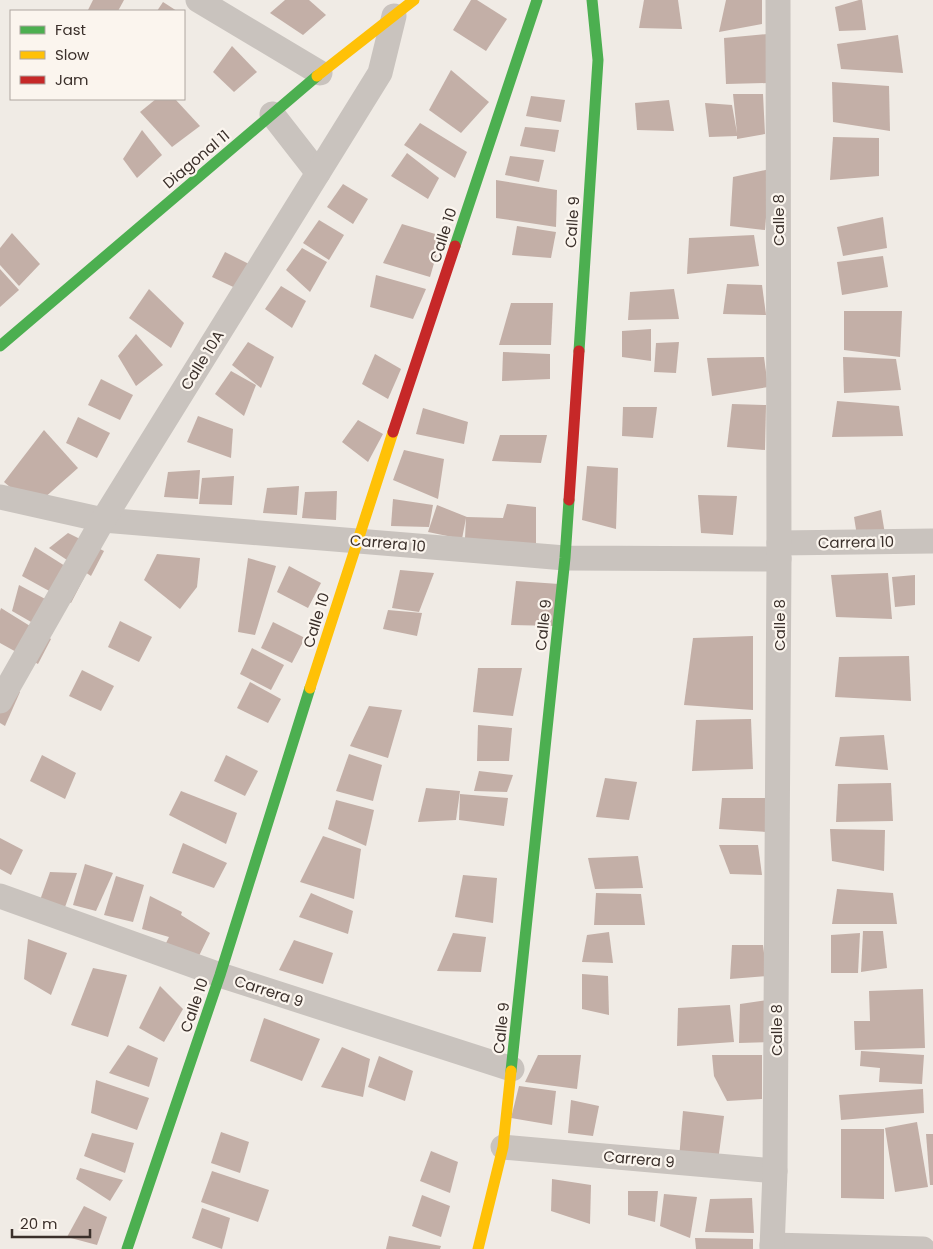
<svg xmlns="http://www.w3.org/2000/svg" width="933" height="1249" viewBox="0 0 933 1249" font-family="Poppins,sans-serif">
<rect width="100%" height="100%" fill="#f0ebe5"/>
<g fill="#c3afa7">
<path d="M93 0H124L118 11H92L88 10Z"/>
<path d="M285 0H309L326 15 303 35 270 13Z"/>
<path d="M471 0H477L507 19 486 51 453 30Z"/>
<path d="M644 0H678L682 29 639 28Z"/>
<path d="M726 0H762V24L719 32Z"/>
<path d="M859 0H862L866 30 839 31 835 7Z"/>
<path d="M163 2 177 11H157Z"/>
<path d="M768 34 769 83 726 84 724 38Z"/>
<path d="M898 35 903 73 841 69 837 44Z"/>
<path d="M232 46 257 72 234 92 213 72Z"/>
<path d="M451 70 489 102 461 133 429 110Z"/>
<path d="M832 82 889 86 890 131 833 122Z"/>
<path d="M733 94H763L765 134 737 139V136L709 137 705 103 732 105 737 133Z"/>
<path d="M531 96 565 100 561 122 526 116Z"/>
<path d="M156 99H175L200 126 172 147 140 112Z"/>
<path d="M669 100 674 131 637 130 635 103Z"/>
<path d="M420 123 467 152 455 178 404 145Z"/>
<path d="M525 127 559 130 555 152 520 146Z"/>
<path d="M142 130 162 155 137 178 123 159Z"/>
<path d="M833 137 879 138V176L830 180Z"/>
<path d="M407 153 439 178 428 199 391 176Z"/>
<path d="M510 156 544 160 539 182 505 175Z"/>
<path d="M770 169 765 230 730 226 733 177Z"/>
<path d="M496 180 557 190 556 227 496 218Z"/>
<path d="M343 184 368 199 353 224 327 207Z"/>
<path d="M883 217 887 248 843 256 837 227Z"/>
<path d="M319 220 344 235 329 260 303 243Z"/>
<path d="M402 224 442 236 430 277 383 263Z"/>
<path d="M517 226 556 232 551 258 512 255Z"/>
<path d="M12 233 40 264 19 286 0 265V248Z"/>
<path d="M754 235 759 266 687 274 689 238Z"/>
<path d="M302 248 327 262 310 292 286 270Z"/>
<path d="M225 252 257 268 244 292 212 277Z"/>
<path d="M883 256 888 287 842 295 837 262Z"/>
<path d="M0 269 19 290 0 307Z"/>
<path d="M376 275 426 289 413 319 370 307Z"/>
<path d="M727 284 762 285 766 315 723 314Z"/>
<path d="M281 286 306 301 292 328 265 309Z"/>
<path d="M149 289 184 323 171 348 129 318Z"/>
<path d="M674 289 679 319 628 320 630 292Z"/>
<path d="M511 303H553L551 345H499Z"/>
<path d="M844 311H902L900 357 844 350Z"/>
<path d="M651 329V361L622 357V331Z"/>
<path d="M136 334 163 365 136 386 118 356Z"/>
<path d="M248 342 274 357 261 388 232 365Z"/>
<path d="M679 342 676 373 654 372 656 343Z"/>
<path d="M503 352 550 354V379L502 381Z"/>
<path d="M375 354 401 369 388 399 362 384Z"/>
<path d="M764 357 768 387 712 396 707 358Z"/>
<path d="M843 357 896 359 901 390 844 393Z"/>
<path d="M231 371 256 385 244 416 215 394Z"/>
<path d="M101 379 133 395 120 420 88 405Z"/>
<path d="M837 401 899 406 903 436 832 437Z"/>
<path d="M732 404 766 405 765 450 727 447Z"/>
<path d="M623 407H657L653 438 622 436Z"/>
<path d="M423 408 468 422 464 444 416 434Z"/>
<path d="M198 416 233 429 231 458 187 442Z"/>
<path d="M78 417 110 433 97 458 66 443Z"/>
<path d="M358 420 383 434 368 462 342 442Z"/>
<path d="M44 430 78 468 34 507 4 482Z"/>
<path d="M500 435H547L541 463 492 461Z"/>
<path d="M404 450 444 459 438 499 393 480Z"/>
<path d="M587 466 618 468 616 529 582 520Z"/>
<path d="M200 470 198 499 164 497 168 472Z"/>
<path d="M234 476 232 505 199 504 202 478Z"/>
<path d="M299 486 297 515 263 513 267 488Z"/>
<path d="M337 491 336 520 302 518 305 492Z"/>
<path d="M698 495 737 496 733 535 701 533Z"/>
<path d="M393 499 433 505 429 527 391 526Z"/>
<path d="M507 504 536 507V546L465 538 466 518 462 539 428 532 437 505 467 517 503 518Z"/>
<path d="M881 510 886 540 858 542 854 517Z"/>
<path d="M68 533 104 551 91 576 49 548Z"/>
<path d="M35 547 84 578 71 603 22 576Z"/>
<path d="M157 554 200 558 197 587 180 609 144 580Z"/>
<path d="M248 558 276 566 255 635 238 632Z"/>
<path d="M289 566 321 583 308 608 277 592Z"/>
<path d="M400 570 434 573 419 612 392 608Z"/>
<path d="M888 573 892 619 836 617 831 575Z"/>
<path d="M915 575V605L895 607 892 577Z"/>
<path d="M516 581 559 584 556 626 511 625Z"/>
<path d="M19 585 64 609 52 634 12 611Z"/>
<path d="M1 608 51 639 38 664 0 643V611Z"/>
<path d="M388 610 422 613 417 636 383 629Z"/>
<path d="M120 621 152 637 139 662 108 647Z"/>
<path d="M273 622 305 638 292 663 261 648Z"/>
<path d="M753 636V710L684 705 693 638Z"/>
<path d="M252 648 284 665 271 690 240 674Z"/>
<path d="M909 656 911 701 835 697 839 657Z"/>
<path d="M478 668H522L513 716 473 712Z"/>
<path d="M82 670 114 686 101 711 69 696Z"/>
<path d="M0 680 20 692 5 726 0 723Z"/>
<path d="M250 682 281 699 268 723 237 708Z"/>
<path d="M369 706 402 710 388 758 350 746Z"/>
<path d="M751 719 753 769 692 771 696 720Z"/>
<path d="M478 725 512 728 509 761H477Z"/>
<path d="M884 735 888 770 835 766 840 737Z"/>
<path d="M349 754 382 765 373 801 336 791Z"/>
<path d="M42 755 76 773 65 799 30 781Z"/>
<path d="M226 755 258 771 245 796 214 781Z"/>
<path d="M479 771 513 775 507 792 474 791Z"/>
<path d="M605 778 637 782 629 820 596 817Z"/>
<path d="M891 783 893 821 836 822 838 784Z"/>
<path d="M426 788 460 791 456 820 418 822Z"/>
<path d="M181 791 237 813 226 844 169 815Z"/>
<path d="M460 794 508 798 504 826 459 820Z"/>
<path d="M722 798H766L768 832 719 829Z"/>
<path d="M336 800 374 810 366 846 328 829Z"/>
<path d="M830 829 885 830 884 871 832 861Z"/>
<path d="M323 836 361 849 354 899 300 882Z"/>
<path d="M0 838 23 850 11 875 0 869Z"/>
<path d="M183 843 227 863 214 888 172 873Z"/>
<path d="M719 845H758L762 875 730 874Z"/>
<path d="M638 856 643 888 595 889 588 858Z"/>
<path d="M85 864 113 873 96 911 73 905Z"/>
<path d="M50 872 77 873 64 910 39 903Z"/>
<path d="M463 875 497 878 493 923 455 917Z"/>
<path d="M116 876 144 885 133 922 104 915Z"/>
<path d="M837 889 893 893 897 924H832Z"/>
<path d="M311 893 353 911 348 934 299 917Z"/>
<path d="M596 893 641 894 645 925H594Z"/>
<path d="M150 896 182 912 181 915 210 933 197 960 166 943 169 937 142 929Z"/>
<path d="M863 931H883L887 968 861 972Z"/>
<path d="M609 932 613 963 582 962 587 935Z"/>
<path d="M453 933 486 937 481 972 437 971Z"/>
<path d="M860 933 858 973H831V935Z"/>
<path d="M28 939 67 953 51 995 24 979Z"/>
<path d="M294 940 333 953 323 984 279 970Z"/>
<path d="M732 945H763L767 976 730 979Z"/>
<path d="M93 968 127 975 108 1037 71 1025Z"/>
<path d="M582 974 608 976 609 1015 582 1009Z"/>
<path d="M160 986 183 1009 164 1042 139 1028Z"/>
<path d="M923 989 925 1048 855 1050 854 1021H870L869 991Z"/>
<path d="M768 1000 772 1042 739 1043 740 1004Z"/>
<path d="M730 1005 734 1042 677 1046 678 1008Z"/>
<path d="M264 1018 320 1039 302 1081 250 1061Z"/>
<path d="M128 1045 158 1058 149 1087 109 1073Z"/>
<path d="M342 1047 370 1059 363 1097 321 1087Z"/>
<path d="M861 1051 924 1055 922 1084 879 1082 880 1068 860 1066Z"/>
<path d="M538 1055H581L577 1089 525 1082Z"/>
<path d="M712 1055H762V1099L727 1101 714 1076Z"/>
<path d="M379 1056 413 1071 405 1101 368 1087Z"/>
<path d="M96 1080 149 1098 137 1130 91 1113Z"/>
<path d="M519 1086 556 1091 552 1125 511 1118Z"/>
<path d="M923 1089 924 1113 841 1120 839 1095Z"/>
<path d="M571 1100 599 1106 593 1136 568 1133Z"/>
<path d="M683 1111 724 1116 718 1161 679 1159Z"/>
<path d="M917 1122 928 1187 895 1192 885 1128Z"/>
<path d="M841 1129H884V1199L841 1198Z"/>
<path d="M221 1132 249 1142 240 1173 211 1163Z"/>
<path d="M92 1133 134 1143 125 1173 84 1156Z"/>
<path d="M926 1134H933V1185H930Z"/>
<path d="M431 1151 458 1162 450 1193 420 1181Z"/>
<path d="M80 1168 123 1180 110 1201 76 1179Z"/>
<path d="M212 1171 269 1190 258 1222 201 1202Z"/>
<path d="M552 1179 591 1185 590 1224 551 1211Z"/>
<path d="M628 1191H658L655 1222 628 1215Z"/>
<path d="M664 1194 697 1197 690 1238 660 1226Z"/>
<path d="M422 1195 450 1206 441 1237 412 1226Z"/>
<path d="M752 1198 754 1233 705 1232 710 1199Z"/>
<path d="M84 1206 107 1217 97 1245 67 1237Z"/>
<path d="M202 1208 230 1218 222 1249 192 1238Z"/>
<path d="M389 1236 441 1246 440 1249H386Z"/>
<path d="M695 1238 753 1239V1249H696Z"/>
</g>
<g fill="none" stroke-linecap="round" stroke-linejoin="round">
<g stroke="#c9c3be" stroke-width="25">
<path d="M198 0 320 73"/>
<path d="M272 114 318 173"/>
<path d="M0 497 103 520 565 558 779 559"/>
<path d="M779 543 933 541"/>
<path d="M0 701 103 520 380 73 394 16"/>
<path d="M0 896 220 975 512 1069"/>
<path d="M503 1147 775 1171"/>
<path d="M772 1245 923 1249"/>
<path d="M772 1249 775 1171 779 559 778 0"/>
</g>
<g stroke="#4caf50" stroke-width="11">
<path d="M455 246 537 0"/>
<path d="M0 346 317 76"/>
<path d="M579 351 598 60 592 0"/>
<path d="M511 1071 565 558 569 500"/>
<path d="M127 1249 220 975 310 688"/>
</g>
<g stroke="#ffc107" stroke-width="11">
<path d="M317 76 414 0"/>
<path d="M310 688 393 432"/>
<path d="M478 1249 503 1147 511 1071"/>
</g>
<g stroke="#c62828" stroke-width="11">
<path d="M393 432 455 246"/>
<path d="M569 500 579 351"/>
</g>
</g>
<g text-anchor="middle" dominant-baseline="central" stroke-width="4.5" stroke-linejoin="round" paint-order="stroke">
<g font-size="15" fill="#3b302b" stroke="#fbf5ee">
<text transform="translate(196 159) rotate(-40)">Diagonal 11</text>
<text transform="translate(778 220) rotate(-90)">Calle 8</text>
<text transform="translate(572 222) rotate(-86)">Calle 9</text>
<text transform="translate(443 235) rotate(-72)">Calle 10</text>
<text transform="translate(202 360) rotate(-58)">Calle 10A</text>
<text transform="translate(856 542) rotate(-1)">Carrera 10</text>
<text transform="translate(388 543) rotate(5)">Carrera 10</text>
<text transform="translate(316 620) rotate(-73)">Calle 10</text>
<text transform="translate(543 625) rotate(-84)">Calle 9</text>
<text transform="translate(779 625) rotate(-90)">Calle 8</text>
<text transform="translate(269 991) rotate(18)">Carrera 9</text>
<text transform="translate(194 1005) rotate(-71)">Calle 10</text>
<text transform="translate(501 1028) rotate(-84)">Calle 9</text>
<text transform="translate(776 1030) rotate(-90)">Calle 8</text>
<text transform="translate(639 1159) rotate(5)">Carrera 9</text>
</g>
</g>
<rect x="10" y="10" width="175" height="90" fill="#fbf5ee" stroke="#aea6a0"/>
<rect x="20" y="26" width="25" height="8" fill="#4caf50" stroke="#aea6a0"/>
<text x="55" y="35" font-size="15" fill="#3b302b">Fast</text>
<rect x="20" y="51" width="25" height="8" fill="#ffc107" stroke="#aea6a0"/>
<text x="55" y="60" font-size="15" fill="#3b302b">Slow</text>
<rect x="20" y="76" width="25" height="8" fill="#c62828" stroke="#aea6a0"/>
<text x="55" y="85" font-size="15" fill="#3b302b">Jam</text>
<path d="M12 1229v8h78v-8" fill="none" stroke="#3b302b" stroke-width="2.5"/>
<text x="20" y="1229" font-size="15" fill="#3b302b" stroke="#fbf5ee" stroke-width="4" paint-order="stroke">20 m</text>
</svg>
